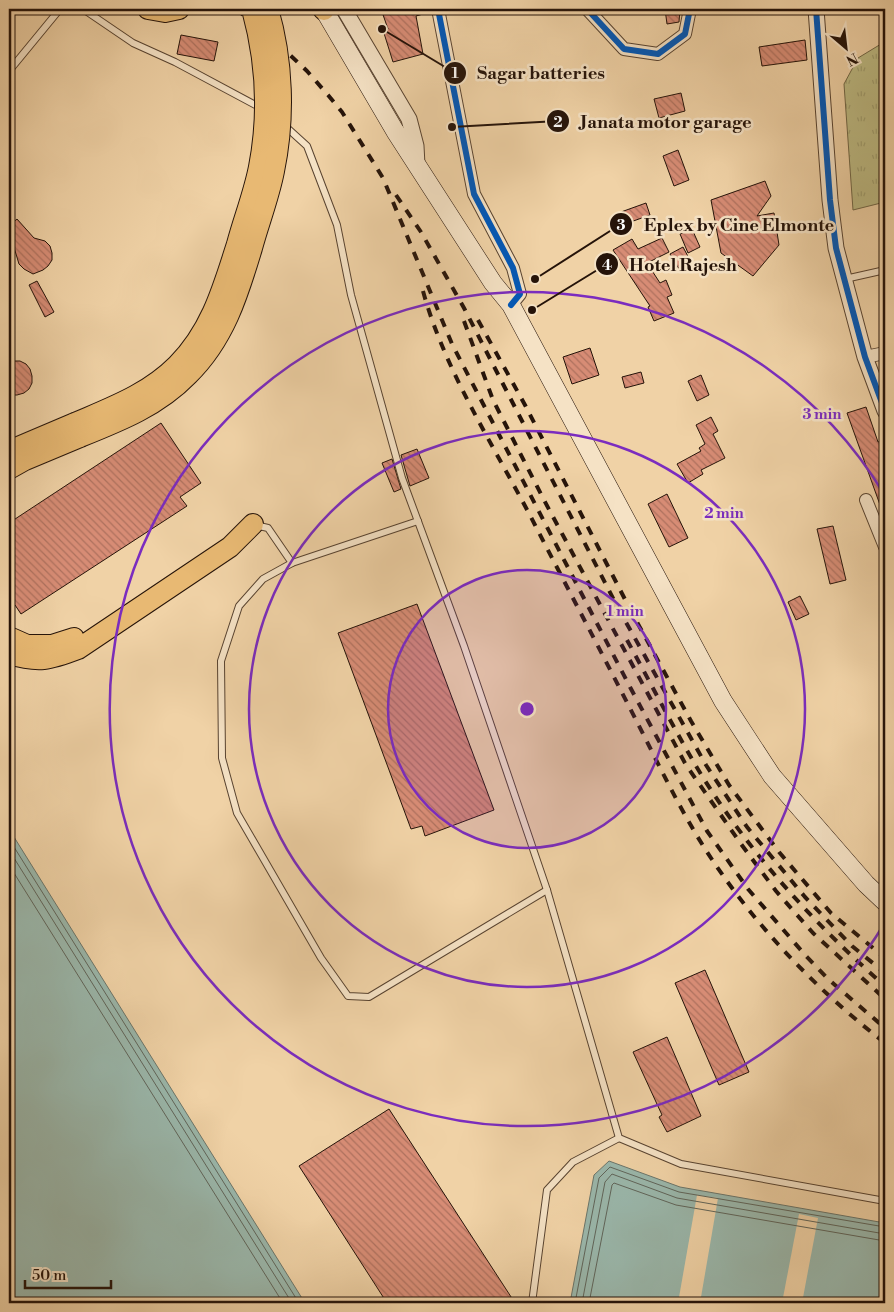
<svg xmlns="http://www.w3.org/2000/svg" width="894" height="1312" viewBox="0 0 894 1312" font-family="'Libre Bodoni',serif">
<defs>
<pattern id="park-tufts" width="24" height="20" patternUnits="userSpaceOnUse" patternTransform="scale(1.25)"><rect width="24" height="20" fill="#bdbb84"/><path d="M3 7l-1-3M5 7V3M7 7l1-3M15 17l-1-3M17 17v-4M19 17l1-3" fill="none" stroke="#a2a071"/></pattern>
<pattern id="building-back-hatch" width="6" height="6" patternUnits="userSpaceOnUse" patternTransform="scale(1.25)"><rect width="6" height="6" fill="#d78c75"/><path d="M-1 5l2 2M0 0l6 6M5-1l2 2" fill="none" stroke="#ae715e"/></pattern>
</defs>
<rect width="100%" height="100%" fill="#f0d2a6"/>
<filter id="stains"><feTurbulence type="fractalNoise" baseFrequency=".004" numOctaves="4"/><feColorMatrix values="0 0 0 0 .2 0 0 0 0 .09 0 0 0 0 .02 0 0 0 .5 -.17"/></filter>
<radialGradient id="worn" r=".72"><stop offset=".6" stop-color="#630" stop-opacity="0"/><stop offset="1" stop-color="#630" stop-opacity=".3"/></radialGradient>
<path fill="url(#park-tufts)" stroke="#716746" d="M881 44 885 45V202L853 210 844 84 858 58Z"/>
<g fill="#9ab7ab" stroke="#6b756a">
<path d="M9 829 305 1303H9Z"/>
<path d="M609 1161 680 1187 885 1223V1303H570L594 1175Z"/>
</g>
<g fill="#f0d2a6">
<path d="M697 1195 718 1198 700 1303H678Z"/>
<path d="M799 1214 818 1218 802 1303H782Z"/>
</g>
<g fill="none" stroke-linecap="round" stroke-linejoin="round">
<g stroke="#60655a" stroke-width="1">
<path d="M9 839 299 1303"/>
<path d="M9 850 292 1303"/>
<path d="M9 865 283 1303"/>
<path d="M575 1303 599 1178 610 1167 679 1192 885 1227"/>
<path d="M582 1303 605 1182 612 1174 677 1198 885 1234"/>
<path d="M589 1303 612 1185 614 1183 676 1205 885 1241"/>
</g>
</g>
<g fill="url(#building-back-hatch)" stroke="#251309">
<path d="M381 9H430V12L416 16 423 54 393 62 383 30 388 29Z"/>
<path d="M665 9H680L679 22 667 24Z"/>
<path d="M181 35 218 42 214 61 177 54Z"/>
<path d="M805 40 807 60 762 66 759 47Z"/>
<path d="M681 93 685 111 659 118 654 99Z"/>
<path d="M678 150 689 180 674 186 663 156Z"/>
<path d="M765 181 771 196 757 216 774 213 779 245 753 276 721 253 711 200Z"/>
<path d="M646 203 650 215 625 224 621 212Z"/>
<path d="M17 219 34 238 45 241 50 246 52 253V260L48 266 43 270 33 274 24 269 19 264 13 244 9 248V226Z"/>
<path d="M692 229 700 247 688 253 680 234Z"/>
<path d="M662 238 669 252 647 263 660 283 666 280 672 295 667 297 674 313 654 321 648 307 650 306 613 250 632 239 638 249Z"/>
<path d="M683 247 691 262 679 269 670 254Z"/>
<path d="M37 281 54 312 45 317 29 285Z"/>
<path d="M590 348 599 375 572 384 563 357Z"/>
<path d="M13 361H20L26 364 30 369 32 376V383L29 389 24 393 17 395H9V362Z"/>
<path d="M641 372 644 383 625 388 622 377Z"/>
<path d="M701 375 709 395 697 401 688 381Z"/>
<path d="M866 407 878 442 882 441 885 450V515L884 516 847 413Z"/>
<path d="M711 417 718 431 713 434 725 458 701 470 703 474 688 483 677 464 701 451 699 448 705 444 696 425Z"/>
<path d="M161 423 201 483 180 497 187 506 21 614 15 605 9 609V523Z"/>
<path d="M417 449 429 478 410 486 401 455Z"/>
<path d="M392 459 401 489 394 492 382 463Z"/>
<path d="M667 494 688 538 669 547 648 504Z"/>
<path d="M833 526 846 580 830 584 817 529Z"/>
<path d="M800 596 809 614 796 620 788 602Z"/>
<path d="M417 604 494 810 425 836 422 826 411 829 338 633Z"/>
<path d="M705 970 749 1072 719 1085 675 983Z"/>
<path d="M667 1037 701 1116 667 1132 659 1117 662 1115 633 1052Z"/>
<path d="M389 1109 515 1303H387L299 1166Z"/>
</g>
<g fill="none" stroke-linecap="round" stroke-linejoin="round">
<g stroke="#584330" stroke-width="8">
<g id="service">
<path d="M83 9 133 43 175 62 261 108"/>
<path d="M9 71 60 9"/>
<path d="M285 126 307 146 337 225 351 295 402 478 464 646 547 890 619 1138 681 1164 885 1201"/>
<path d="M845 279 885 270"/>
<path d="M418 521 292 563 263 579 239 606 221 661 222 758 237 813 321 958 348 996 369 997 547 890"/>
<path d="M255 525 268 528 292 563"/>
<path d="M532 1303 547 1190 573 1162 619 1138"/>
</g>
</g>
<g stroke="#584330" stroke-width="14">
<g id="minor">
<path d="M438 9 474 194 513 268 520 294 511 305"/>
<path d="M587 9 624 49 658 54 685 34 690 9"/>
<path d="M865 357 885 353"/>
<path d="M866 500 885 547"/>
</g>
</g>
<g stroke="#584330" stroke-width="17">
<g id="tertiary">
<path d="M344 9 409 119 416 146 417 165"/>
<path d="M816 9 830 200 836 248 865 357 885 411"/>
</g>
</g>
<g stroke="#251309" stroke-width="19">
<path id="secondary" d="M324 10 395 131 493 283 511 305 723 701 772 776 866 884 885 902"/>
</g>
<g stroke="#251309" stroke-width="22">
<g id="primary">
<path d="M148 9 165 12 179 9"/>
<path d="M323 9 324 10"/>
</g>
</g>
<g stroke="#251309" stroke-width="22">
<g id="trunk">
<path d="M9 451 75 423"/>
<path d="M9 469 25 460 80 437"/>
<path d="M9 637 27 645H52L74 638"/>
<path d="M9 654C39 663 49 660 78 649L230 547 253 524"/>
</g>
</g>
<use href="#service" stroke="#f5e2c5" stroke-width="6"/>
<use href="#minor" stroke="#f5e2c5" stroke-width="12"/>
<use href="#tertiary" stroke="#f5e2c5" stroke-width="15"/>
<use href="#secondary" stroke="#f5e2c5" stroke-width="18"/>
<use href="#primary" stroke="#e8b973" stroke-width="20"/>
<use href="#trunk" stroke="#e8b973" stroke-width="20"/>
<g stroke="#251309" stroke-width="4" stroke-dasharray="9 9" stroke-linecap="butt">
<path d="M236 9 272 38 307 71 328 95 342 112 383 178 452 344 630 687 707 831 748 889 806 956 828 979 885 1028"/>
<path d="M396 195 421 232 464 308 618 608 706 765 747 827 805 897 852 946 885 973"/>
<path d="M423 291C445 372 496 449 535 525 569 591 604 657 638 724 661 769 683 816 711 858 758 929 818 991 885 1043"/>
<path d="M478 320 525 405 631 611 691 721 729 785 779 852 831 913 885 958"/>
<path d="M464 321 493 400 544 500 686 765 741 844 776 891 813 933 885 999"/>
<path d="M627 640C650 682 672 725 696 766 745 848 813 923 885 986"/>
</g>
<g stroke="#251309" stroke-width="22" stroke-linecap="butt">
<g id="trunk-bridge">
<path d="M75 423C112 407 148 394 177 365 211 331 223 288 237 244 244 218 254 193 259 167 269 115 266 60 252 9"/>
<path d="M80 437C120 421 158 406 188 375 224 340 238 295 252 248 259 222 269 197 274 171 285 118 283 60 268 9"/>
</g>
</g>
<use href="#trunk-bridge" stroke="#e8b973" stroke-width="20"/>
<g stroke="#f5e2c5" stroke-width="9">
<g id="cycleway">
<path d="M438 9 474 194 513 268 520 294 511 305"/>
<path d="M587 9 624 49 658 54 685 34 690 9"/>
<path d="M816 9 830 200 836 248 865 357 885 411"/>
</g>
</g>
<use href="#cycleway" stroke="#0057b8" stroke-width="6"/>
</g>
<circle cx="527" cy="709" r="139" fill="#7b2cbf" fill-opacity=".12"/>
<g fill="none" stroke="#7b2cbf" stroke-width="2.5">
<circle cx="527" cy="709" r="139"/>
<circle cx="527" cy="709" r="278"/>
<path d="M884 924A417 417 0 1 1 884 494"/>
</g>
<circle cx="527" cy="709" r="8" fill="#7b2cbf" stroke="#f5e2c5" stroke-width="2.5"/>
<g font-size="15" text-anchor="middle" font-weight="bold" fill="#7b2cbf" stroke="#f5e2c5" stroke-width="5" stroke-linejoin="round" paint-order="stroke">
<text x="822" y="419">3 min</text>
<text x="724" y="518">2 min</text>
<text x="625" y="616">1 min</text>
</g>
<path fill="none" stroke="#251309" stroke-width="2" d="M382 29L455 73M452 127L558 121M535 279L621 224M532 310L607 264"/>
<g fill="#251309" stroke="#f5e2c5" stroke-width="2">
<circle cx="382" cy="29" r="5"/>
<circle cx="452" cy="127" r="5"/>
<circle cx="535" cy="279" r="5"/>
<circle cx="532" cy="310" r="5"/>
<circle cx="455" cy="73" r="12"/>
<circle cx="558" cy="121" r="12"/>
<circle cx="621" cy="224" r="12"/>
<circle cx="607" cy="264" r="12"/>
</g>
<g font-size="15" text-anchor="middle" font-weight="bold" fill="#fff">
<text x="455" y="78">1</text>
<text x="558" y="127">2</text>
<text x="621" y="230">3</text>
<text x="607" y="270">4</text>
</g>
<g font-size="18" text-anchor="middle" font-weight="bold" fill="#251309" stroke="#f5e2c5" stroke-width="5" stroke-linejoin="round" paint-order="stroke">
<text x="541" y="79">Sagar batteries</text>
<text x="666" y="128">Janata motor garage</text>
<text x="739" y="231">Eplex by Cine Elmonte</text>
<text x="683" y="271">Hotel Rajesh</text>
</g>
<rect width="894" height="1312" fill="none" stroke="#f0d2a6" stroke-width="30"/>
<rect x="10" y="10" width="874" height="1292" fill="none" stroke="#251309" stroke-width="2.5"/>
<rect x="15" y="15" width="864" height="1282" fill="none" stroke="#251309"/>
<g transform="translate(846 48) rotate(152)" stroke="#f5e2c5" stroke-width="4" paint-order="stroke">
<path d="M0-4L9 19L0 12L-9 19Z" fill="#251309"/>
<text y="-8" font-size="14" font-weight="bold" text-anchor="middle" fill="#251309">N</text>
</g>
<path d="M25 1280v8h86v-8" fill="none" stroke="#251309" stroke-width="2.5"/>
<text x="32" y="1280" font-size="15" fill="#251309" stroke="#f5e2c5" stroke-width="4" paint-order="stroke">50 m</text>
<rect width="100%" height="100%" filter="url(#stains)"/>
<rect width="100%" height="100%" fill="url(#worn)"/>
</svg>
